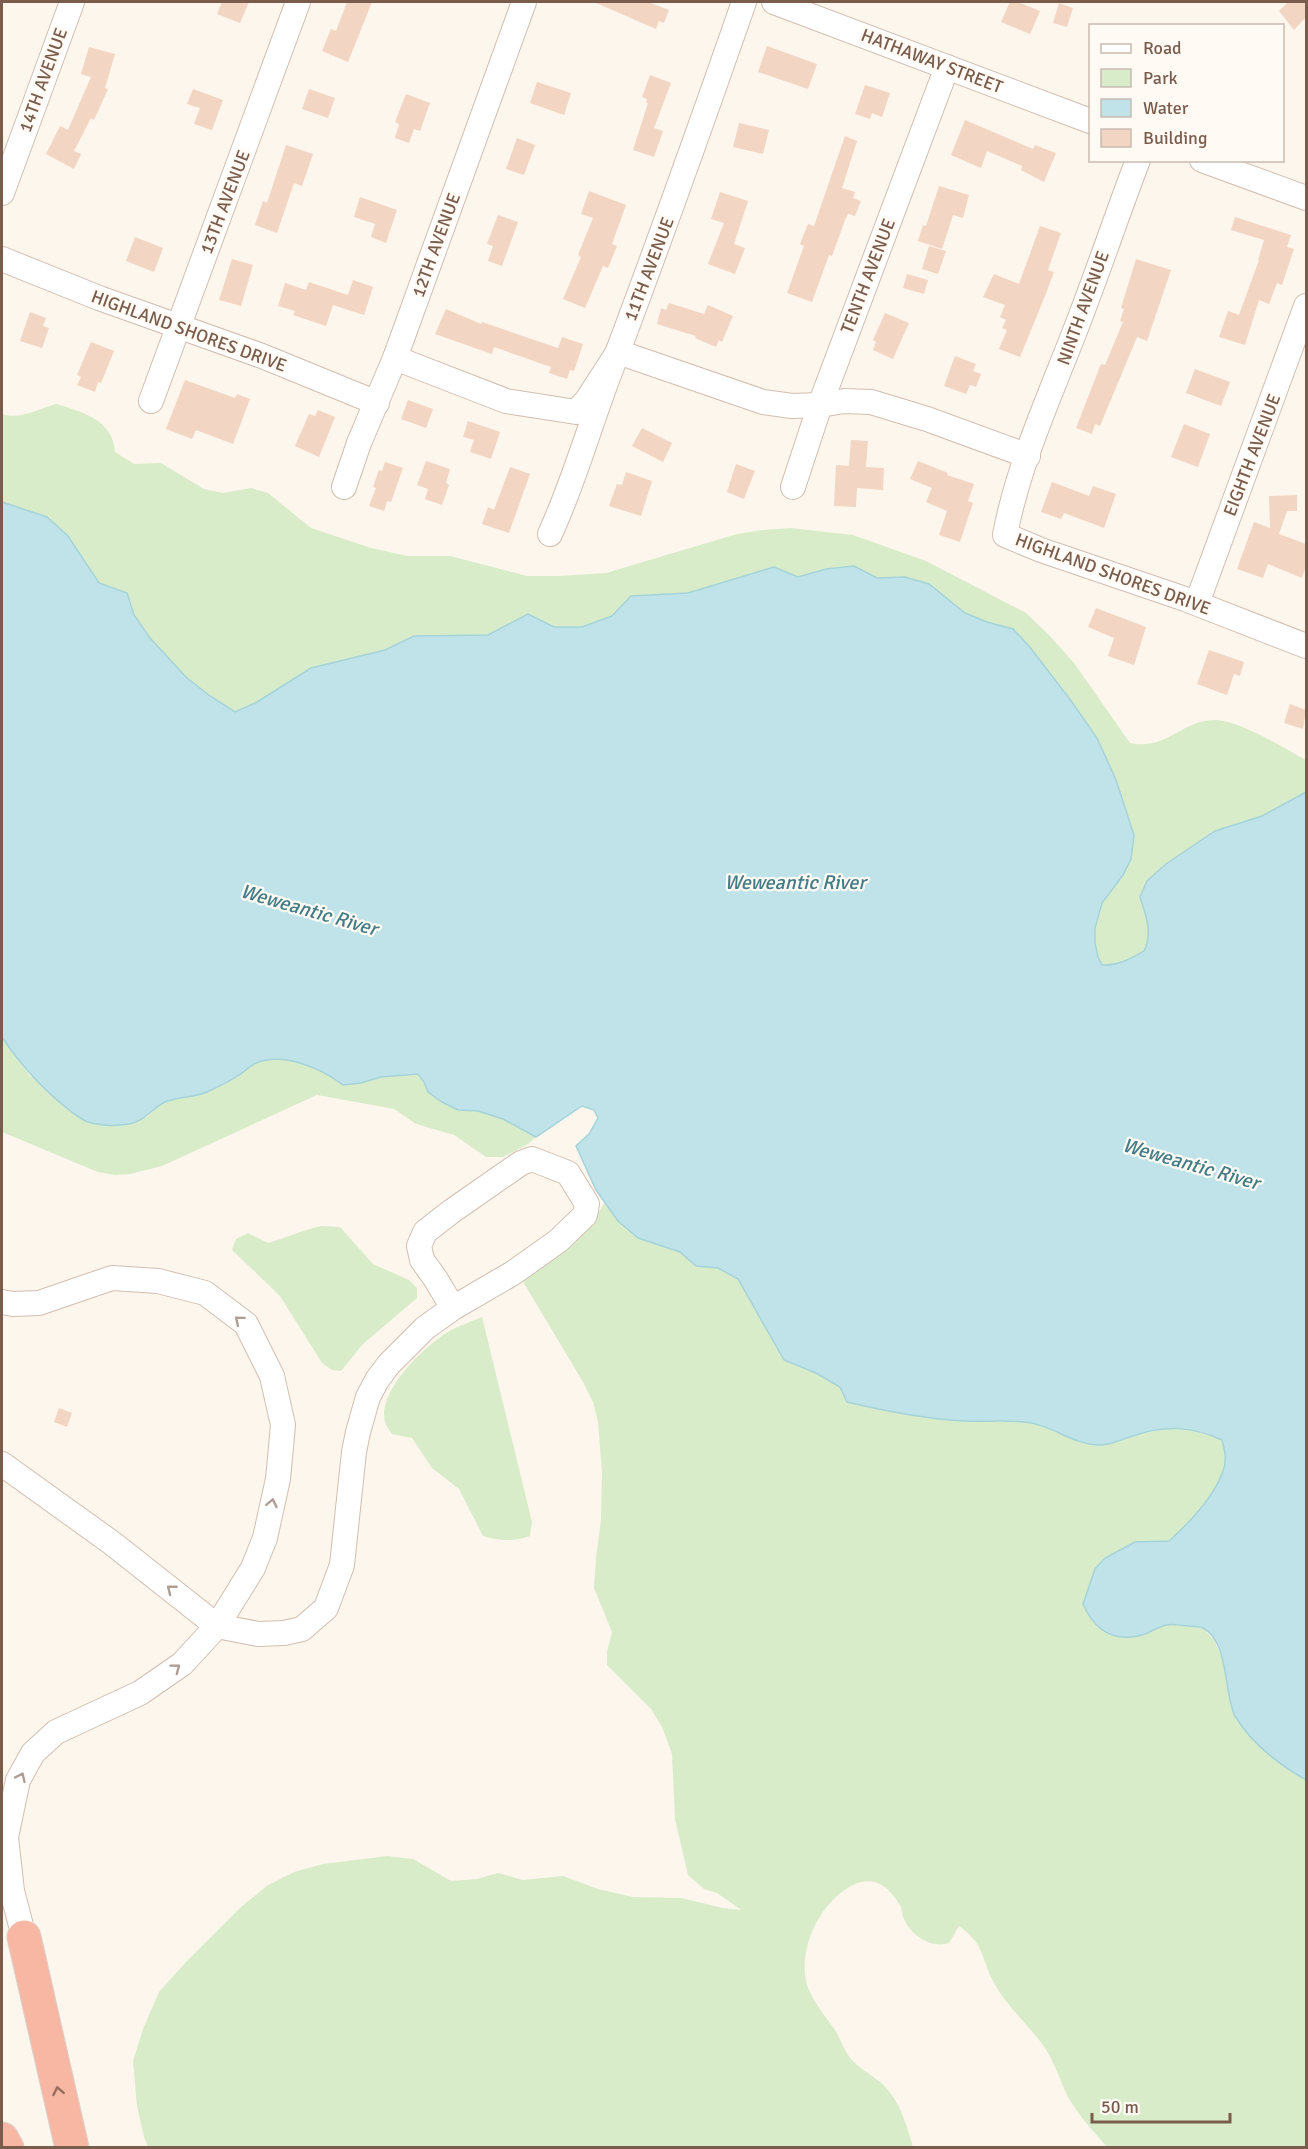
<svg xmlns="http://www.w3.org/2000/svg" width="1308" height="2149" viewBox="0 0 1308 2149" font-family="Signika,sans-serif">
<rect width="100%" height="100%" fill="#fdf6ec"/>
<g fill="#d8ecc9">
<path d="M56 404C83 412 113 420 115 452L134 464 161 463 204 489 223 493 251 488 268 493 311 528 371 548 408 556H450L527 576H560L606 573 737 534 762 530 791 528 853 535 926 561 1026 613 1050 636 1074 663 1130 743C1164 751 1182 721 1213 720 1238 719 1284 748 1306 760V792L1262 816 1215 831 1166 864 1147 881 1140 897C1146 915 1153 933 1144 951 1130 959 1118 966 1102 965L1098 957 1095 943V928L1102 903 1123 875 1134 835 1116 780 1072 702 1029 646 1013 629 987 622 965 613 929 584 905 577 877 578 854 566 826 569 798 577 774 567 688 593 631 596 612 616 582 627H554L528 614 488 636H414L385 650 311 668 257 702 235 712 210 696 187 678 150 638 134 615 127 593 99 583 47 517 2 502V414C20 420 38 409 56 404Z"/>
<path d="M2 1037 30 1076 147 1117C151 1113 156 1108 160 1105 178 1093 203 1094 222 1085 233 1081 242 1071 253 1065 279 1050 321 1068 343 1085L361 1083 381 1077 418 1074 424 1082 428 1092 458 1110 478 1111 503 1119 536 1137 528 1144 503 1157H486L454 1135 416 1124 394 1109 317 1095 162 1166 130 1174 115 1175 98 1172 2 1132Z"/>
<path d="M604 1203 618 1221 638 1238 681 1252 696 1266 718 1268 738 1279 784 1360 816 1373 840 1387 963 1421 1025 1422 1049 1427 1074 1439 1117 1441 1162 1429 1186 1428 1208 1434 1222 1440C1224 1449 1227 1459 1224 1468 1216 1495 1189 1523 1169 1541L1135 1542 1142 1635 1168 1624 1203 1628 1214 1640 1224 1663 1234 1714 1244 1730 1267 1752 1306 1780V2147H1107C1093 2131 1079 2116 1068 2097 1060 2081 1055 2063 1045 2048 1029 2025 1007 2007 994 1983 981 1959 985 1944 959 1926L949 1943C931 1949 910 1935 903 1917 902 1912 902 1908 899 1904 880 1872 856 1877 833 1900 812 1921 798 1958 808 1988 814 2003 826 2017 835 2030 841 2040 845 2053 853 2061 863 2072 879 2078 888 2090 902 2107 907 2127 913 2147H148L144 2137 137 2106 133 2061 143 2029 159 1992 185 1963 241 1907 268 1885 294 1872 323 1864 387 1856 413 1859 451 1881 477 1879 498 1873 523 1880 563 1876 598 1889 633 1897 681 1898 723 1908 741 1910 717 1893 704 1889 688 1875 675 1819 672 1754 662 1727 651 1709 607 1665V1652L612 1632 594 1588 596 1558 601 1520 602 1472 598 1422 593 1402 583 1382 522 1280C554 1258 586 1239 604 1203Z"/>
<path d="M321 1226 340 1227 373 1264 409 1280 417 1288V1298L363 1344 341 1371 332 1370 322 1363 280 1296 232 1250 236 1239 248 1233 268 1243C286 1238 302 1230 321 1226Z"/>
<path d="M482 1317 532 1522 530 1536C513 1542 499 1541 483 1536L459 1489 432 1468 412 1438 392 1434C390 1431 386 1426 385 1422 377 1390 427 1344 451 1330 461 1325 472 1321 482 1317Z"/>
</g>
<path fill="#bfe3e8" stroke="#a5d3da" stroke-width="1.5" d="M2 502 47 517 68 536 99 583 127 593 134 615 150 638 187 678 210 696 235 712 257 702 311 668 385 650 414 636 488 635 528 614 554 627H582L612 616 631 596 688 593 774 567 798 577 826 569 854 566 877 578 905 577 929 584 965 613 987 622 1013 629 1029 646 1072 702 1097 738 1116 780 1134 835 1131 859 1123 875 1102 903 1095 928V943L1098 957 1102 965C1118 966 1130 959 1144 951 1153 933 1146 915 1140 897L1147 881 1166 864 1215 831 1262 816 1306 792V1780C1280 1765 1251 1743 1235 1716 1224 1695 1229 1641 1203 1628 1199 1626 1193 1627 1189 1626 1182 1626 1173 1623 1166 1625 1159 1627 1152 1631 1145 1634 1114 1644 1095 1631 1083 1604L1095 1569 1105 1558 1135 1542 1169 1541C1189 1523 1216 1495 1224 1468 1227 1458 1224 1449 1222 1440 1191 1426 1165 1425 1133 1436 1122 1439 1109 1446 1098 1445 1072 1444 1050 1424 1024 1422 1004 1420 984 1422 964 1421 925 1419 885 1411 847 1402L840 1387 816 1373 784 1360 738 1279 718 1268 696 1266 680 1252 638 1238 618 1221 596 1190 576 1146 589 1134 598 1118 594 1110 582 1106 536 1137 503 1119 478 1111 458 1110 442 1102 428 1092 424 1082 418 1074 381 1077 361 1083 343 1085C321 1068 282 1051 254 1064 249 1067 244 1072 239 1075 229 1082 218 1087 207 1092 193 1098 177 1096 163 1103 151 1110 144 1121 129 1124 116 1126 101 1126 88 1122 83 1121 78 1116 73 1113 44 1091 22 1067 2 1037Z"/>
<g fill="#f3d5c3">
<path d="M222 2H249L240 23 217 14Z"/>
<path d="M347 2H372L348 62 322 51 331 29 336 31Z"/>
<path d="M594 2H648L669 10 664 23 659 21 656 29Z"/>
<path d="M1010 2H1018L1040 11 1030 34 1001 22Z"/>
<path d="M1288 2H1306V17L1294 30 1279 11Z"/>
<path d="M1059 3 1073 8 1067 27 1053 23Z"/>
<path d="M767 46 817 64 808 89 758 72Z"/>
<path d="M89 47 115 54 105 88 108 89 94 120 91 118 74 151 81 154 74 169 46 154 60 126 68 130 91 77 81 74Z"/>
<path d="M650 75 671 83 654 128 663 131 654 157 633 150 648 103H646L647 99 642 97Z"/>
<path d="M537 82 571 93 564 115 530 103Z"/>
<path d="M865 85 890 93 882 117 872 113 870 119 855 114Z"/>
<path d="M193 89 223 100 212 130 194 124 200 108 187 104Z"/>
<path d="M309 89 335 98 328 118 302 109Z"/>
<path d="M406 94 430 103 420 131 414 129 409 143 395 138 399 124 395 122Z"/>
<path d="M965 120 1033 149 1035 145 1056 153 1044 182 1021 170 1022 166 987 151 981 168 951 155Z"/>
<path d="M739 123 769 130 763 154 733 147Z"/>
<path d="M845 136 857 141 842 188 855 192 853 198 861 201 855 216 848 214 845 220 832 256 829 255 812 302 787 293 804 246 800 244 808 224 814 226Z"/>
<path d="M517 138 535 145 524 175 506 169Z"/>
<path d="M286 145 313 154 302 186 294 183 277 233 255 225 263 201 267 203Z"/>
<path d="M939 186 969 195 963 218 953 215 942 249 918 241 923 225 926 226Z"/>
<path d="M589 191 626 205 612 244 617 246 608 268 603 266 585 308 563 299 581 257 578 255 593 218 581 214Z"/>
<path d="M720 192 748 201 734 244 745 248 735 274 708 264 724 223 711 219Z"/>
<path d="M360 197 397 210 386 243 371 237 375 224 354 217Z"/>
<path d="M498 215 518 222 502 266 488 261 493 246 487 244Z"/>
<path d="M1235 217 1291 235 1287 247 1294 249 1282 285 1277 283 1269 304 1259 300 1245 345 1219 337 1228 311 1239 315 1259 260H1258L1264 240 1231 230Z"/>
<path d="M1040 226 1061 233 1048 270 1054 272 1045 296 1020 357 999 349 1007 330 1002 328 1006 320 1000 317 1005 305 983 297 994 274 1019 284Z"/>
<path d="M135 237 163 248 154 272 126 261Z"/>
<path d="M929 246 946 251 938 274 922 269Z"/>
<path d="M232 259 253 265 241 306 219 300Z"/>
<path d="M1136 259 1171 270 1147 341 1137 337 1100 426 1095 424 1092 434 1076 428 1101 364 1105 365 1123 322 1120 321 1124 309 1121 308Z"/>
<path d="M907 274 928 280 924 294 903 288Z"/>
<path d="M353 280 373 287 364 315 333 305 326 326 293 315 295 311 278 306 285 283 306 290 309 282 348 295Z"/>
<path d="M669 303 704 314 708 305 733 316 722 342 719 340 716 347 695 338 696 336 657 324 661 308 666 310Z"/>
<path d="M446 309 481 324 482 322 558 348 562 337 583 344 574 371 570 370 567 379 549 373 551 367 494 347 492 354 435 334Z"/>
<path d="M30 312 46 318 43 326 49 328 42 348 20 341Z"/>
<path d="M885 313 909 323 893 359 873 350 876 342 873 340Z"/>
<path d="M91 342 114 351 101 383 98 382 95 392 77 385 81 377 77 375Z"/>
<path d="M955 356 976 364 973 371 981 374 976 387 970 385 966 394 944 386Z"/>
<path d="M1195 369 1230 382 1221 406 1186 393Z"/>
<path d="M185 380 235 398 237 394 250 399 233 444 196 430 192 439 166 429Z"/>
<path d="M408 400 433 409 426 428 401 419Z"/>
<path d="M318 410 335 417 319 457 295 446 309 414 315 416Z"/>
<path d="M468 421 500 432 491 459 470 452 474 440 463 437Z"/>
<path d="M1184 424 1210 434 1198 467 1171 457Z"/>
<path d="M642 428 672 443 663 462 632 446Z"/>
<path d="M851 440 868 441 866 467 884 468 883 490 857 488 856 507 834 506 836 465 849 466Z"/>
<path d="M426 461 450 469 446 483 449 485 442 505 425 499 428 489 417 485Z"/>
<path d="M918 461 948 473 947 475 974 484 968 501 973 503 960 542 939 535 947 511 926 502 932 488 910 479Z"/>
<path d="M385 462 403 468 391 502 387 501 384 511 369 506 376 488 373 487 379 470 382 471Z"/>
<path d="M736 464 755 471 744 499 727 492Z"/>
<path d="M510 467 530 474 509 533 482 524 488 507 494 510Z"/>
<path d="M626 472 652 481 641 516 609 506 617 484 622 485Z"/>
<path d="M1052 482 1089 496 1093 486 1116 494 1104 528 1064 513 1061 519 1041 512Z"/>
<path d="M1297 495V511H1287L1279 534 1306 544V566L1302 578 1268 564 1263 578 1237 569 1254 522 1270 528 1269 496Z"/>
<path d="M1096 608 1146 627 1134 665 1108 656 1114 638 1088 627Z"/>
<path d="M1209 650 1244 662 1240 676 1234 674 1227 695 1197 684Z"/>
<path d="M1290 704 1306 710 1303 729 1284 723Z"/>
<path d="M59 1408 72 1413 67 1427 54 1422Z"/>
</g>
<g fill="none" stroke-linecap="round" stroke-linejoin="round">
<g stroke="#d1beb0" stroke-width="26">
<g id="minor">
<path d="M774 2 1090 121"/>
<path d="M1138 160C1115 220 1095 281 1071 341 1047 402 1017 470 1005 535L1041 550 1185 599 1306 646"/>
<path d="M1202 160 1306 198"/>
<path d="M2 193 72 2"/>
<path d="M2 259 99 298 262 356 377 403"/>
<path d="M395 358 506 401 576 412 587 400 618 352 763 402 792 406 820 405 844 401 871 402 927 419 1028 456"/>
<path d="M151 401 298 2"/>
<path d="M344 487 359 443 395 358 524 2"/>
<path d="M793 487 820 405 947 67"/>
<path d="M550 534C573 484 588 431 607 380 655 254 700 128 744 2"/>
<path d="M1197 603 1306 306"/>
<path d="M2 1302 13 1304 39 1303 112 1278 158 1281 205 1293 246 1324 272 1376 283 1425 278 1479 265 1538 253 1568 217 1626 182 1664 140 1693 56 1732 33 1753 18 1780 6 1837 12 1891 24 1937"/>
<path d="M2 1464 112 1543 217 1626 258 1634 284 1633 302 1629 326 1608 342 1565 354 1452 358 1432 368 1397 377 1380 389 1364 425 1328 453 1308 435 1278 422 1260 419 1246 425 1232 452 1211 521 1163 532 1159 568 1173 587 1204 585 1215 558 1241 513 1273 453 1308"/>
</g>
</g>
<g stroke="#dad1cd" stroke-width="35">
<g id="highway">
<path d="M24 1937 72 2148"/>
<path d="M2 2139 7 2148"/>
</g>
</g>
<use href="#minor" stroke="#fff" stroke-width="24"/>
<use href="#highway" stroke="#f7b7a3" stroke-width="33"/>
</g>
<defs><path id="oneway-chevron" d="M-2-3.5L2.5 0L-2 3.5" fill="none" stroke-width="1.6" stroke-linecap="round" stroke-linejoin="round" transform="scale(1.5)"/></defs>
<g stroke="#af9d94">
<use href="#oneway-chevron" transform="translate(239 1320) rotate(-140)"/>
<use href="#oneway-chevron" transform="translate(272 1503) rotate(-78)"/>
<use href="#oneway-chevron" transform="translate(171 1589) rotate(-142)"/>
<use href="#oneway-chevron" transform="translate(176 1668) rotate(-37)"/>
<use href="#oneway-chevron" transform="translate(21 1777) rotate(-65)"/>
</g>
<use stroke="#936e5e" href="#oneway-chevron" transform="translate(58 2091) rotate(-101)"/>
<g text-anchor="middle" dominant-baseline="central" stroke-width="4.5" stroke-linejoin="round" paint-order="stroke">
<g font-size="18" fill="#7a5c4d" stroke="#fffaf3">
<text transform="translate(932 61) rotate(21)">HATHAWAY STREET</text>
<text transform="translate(43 80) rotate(-70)">14TH AVENUE</text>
<text transform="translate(225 202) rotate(-69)">13TH AVENUE</text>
<text transform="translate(436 245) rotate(-70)">12TH AVENUE</text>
<text transform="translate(649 269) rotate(-69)">11TH AVENUE</text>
<text transform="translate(868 276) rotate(-69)">TENTH AVENUE</text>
<text transform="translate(1083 308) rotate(-70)">NINTH AVENUE</text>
<text transform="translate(189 331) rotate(20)">HIGHLAND SHORES DRIVE</text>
<text transform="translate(1252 455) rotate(-69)">EIGHTH AVENUE</text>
<text transform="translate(1113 574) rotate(20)">HIGHLAND SHORES DRIVE</text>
</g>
<g font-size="20" font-style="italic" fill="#437c86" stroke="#fffaf3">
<text x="795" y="882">Weweantic River</text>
<text transform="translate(309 910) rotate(16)">Weweantic River</text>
<text transform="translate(1191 1164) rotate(16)">Weweantic River</text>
</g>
</g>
<rect width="1308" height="2149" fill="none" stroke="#7a5c4d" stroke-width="6"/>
<rect x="1089" y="24" width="195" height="138" fill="#fffaf3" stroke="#cabbb1" stroke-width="1.5"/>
<rect x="1101" y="44" width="30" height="9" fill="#ffffff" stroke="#cabbb1" stroke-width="1.5"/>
<text x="1143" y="54" font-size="18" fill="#7a5c4d">Road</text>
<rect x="1101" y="69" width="30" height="18" fill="#d8ecc9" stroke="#cabbb1" stroke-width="1.5"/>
<text x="1143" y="84" font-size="18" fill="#7a5c4d">Park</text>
<rect x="1101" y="99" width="30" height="18" fill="#bfe3e8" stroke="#cabbb1" stroke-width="1.5"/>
<text x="1143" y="114" font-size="18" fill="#7a5c4d">Water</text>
<rect x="1101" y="129" width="30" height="18" fill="#f3d5c3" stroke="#cabbb1" stroke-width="1.5"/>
<text x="1143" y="144" font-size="18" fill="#7a5c4d">Building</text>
<path d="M1092 2113v9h138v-9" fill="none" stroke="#7a5c4d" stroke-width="3"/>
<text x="1101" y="2113" font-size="18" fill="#7a5c4d" stroke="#fffaf3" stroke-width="4.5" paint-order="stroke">50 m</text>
</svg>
